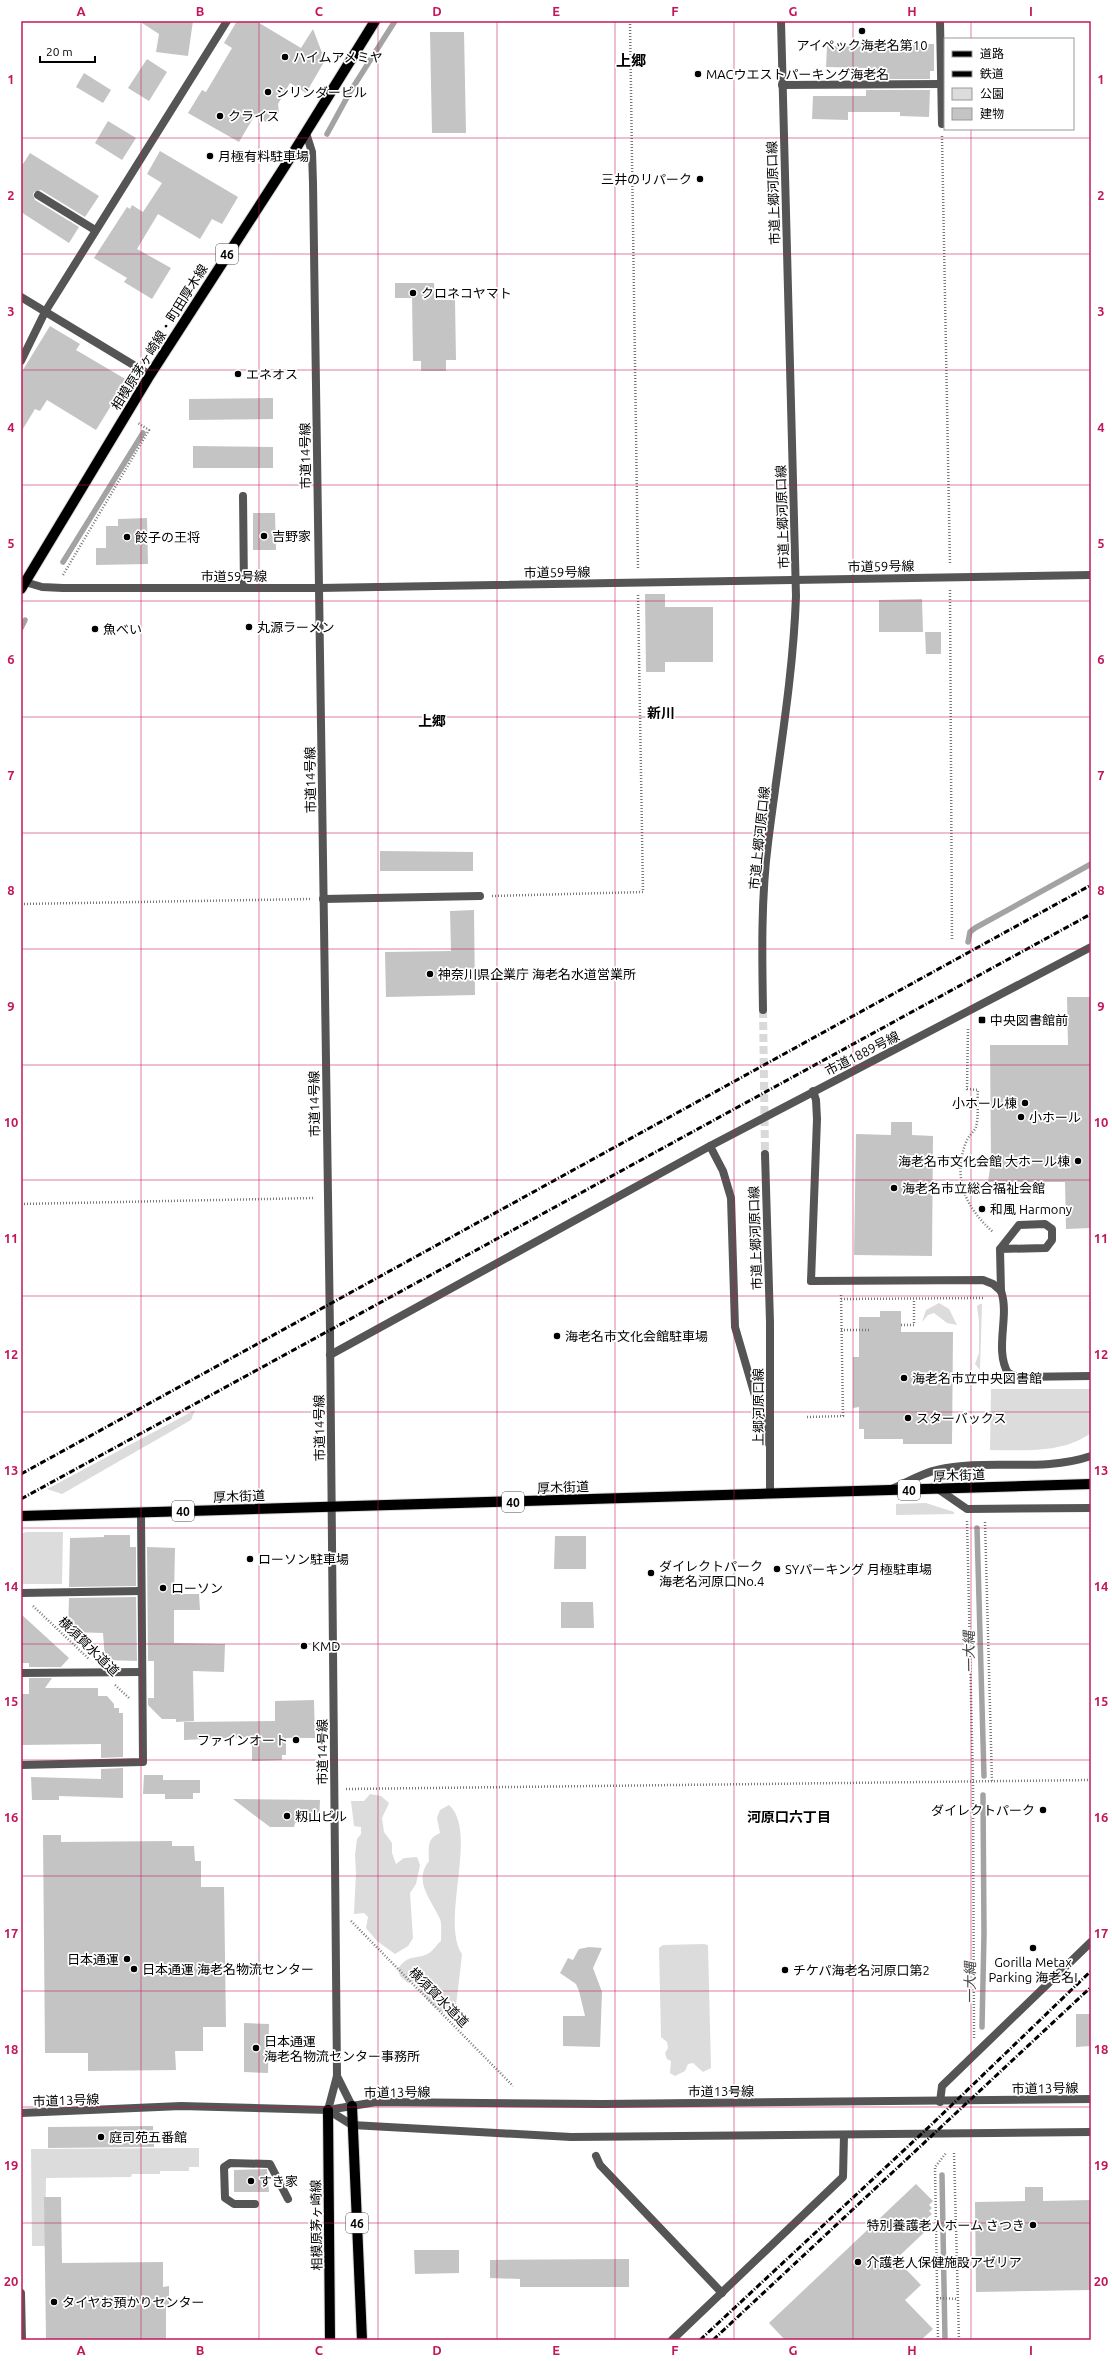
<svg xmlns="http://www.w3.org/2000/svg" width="1112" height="2361" viewBox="0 0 1112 2361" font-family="Ubuntu,'Noto Sans JP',sans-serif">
<rect width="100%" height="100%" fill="#fff"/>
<g fill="#dcdcdc">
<path d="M939 1303 949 1309 957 1325 947 1323 934 1313 928 1315 922 1322 926 1310Z"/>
<path d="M980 1304H982L980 1370 975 1364 979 1353V1321L977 1306Z"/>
<path d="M991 1389H1091V1433C1062 1454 1024 1450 990 1450Z"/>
<path d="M195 1410 191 1420 62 1494 47 1489Z"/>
<path d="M926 1503 954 1512V1514L896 1515V1504Z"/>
<path d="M26 1532H63L62 1584H21V1534Z"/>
<path d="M370 1794 381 1796 389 1803 382 1818 384 1832 392 1843V1853L396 1864 404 1858 417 1857 420 1865 416 1884 410 1893 413 1938 408 1946 395 1954 377 1941 366 1928 368 1917 364 1913 354 1914 356 1873 355 1855 357 1839 361 1834V1827L354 1826 351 1801H364Z"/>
<path d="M449 1805C479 1832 440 1920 462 1954 461 1962 456 2012 454 2015 435 2014 424 1996 414 1981L408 1983 400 1976 398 1969C408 1953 418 1960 429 1953 433 1951 437 1944 441 1941 441 1934 442 1924 440 1919 431 1899 413 1881 429 1861 429 1848 426 1839 440 1833L437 1818 440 1810Z"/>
<path d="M704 1944 708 1945 711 2068 703 2072 693 2063 688 2064 685 2071 675 2076 670 2073 671 2061 667 2059 665 2053 668 2048 667 2042 661 2037 659 1948 663 1945Z"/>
<path d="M199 2148V2167H189V2171H160V2174H132L131 2177 46 2178 45 2246H32L31 2149Z"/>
</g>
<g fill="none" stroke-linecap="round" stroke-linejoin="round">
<g stroke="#a3a3a3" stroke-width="5.5">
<path d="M327 134 350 92 395 21"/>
<path d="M63 562 143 433"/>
<path d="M21 628 25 620"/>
<path d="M968 942 970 932 975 928 1091 864"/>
<path d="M977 1528 984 1776"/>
<path d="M982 2027 984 1934 983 1795"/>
<path d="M942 2175 945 2340"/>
</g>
</g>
<g fill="#c4c4c4">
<path d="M139 21H193L188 56 156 52 159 34Z"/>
<path d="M237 21H256L301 48 313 29 324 58V62L306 93 290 83 278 104 279 113H272L266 122 255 115 239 142 188 113 202 90 206 92 232 48 224 43Z"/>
<path d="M430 32H464L466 133H432Z"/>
<path d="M884 43 934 44V71H930V79H866V68L826 67 827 46 883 47Z"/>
<path d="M147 59 167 72 149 101 128 88Z"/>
<path d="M84 73 111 90 103 103 76 87Z"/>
<path d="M866 90H930L929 117 900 116V112H848V120L812 119 813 96H866Z"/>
<path d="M108 121 136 138 122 160 95 143Z"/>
<path d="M160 151 238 197 222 224 212 219 200 239 158 214 137 249 171 268 152 299 124 282 127 278 94 258 127 207 130 209 132 205 143 212 162 183 147 174Z"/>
<path d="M30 153 99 196 85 217 41 190 34 192 33 195 35 200 79 227 69 243 21 212V167Z"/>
<path d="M395 283H434L435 300H455L456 360H446V371H421V361H413L412 298H395Z"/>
<path d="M50 326 80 344 76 350 127 380 96 430 47 400 40 411 35 409 21 432V373Z"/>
<path d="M273 398V419L189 420V399Z"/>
<path d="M193 446 273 447V468H193Z"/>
<path d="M253 513H275L276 550H253Z"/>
<path d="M147 518 148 564 96 565V548H106V526H118V519Z"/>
<path d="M645 594H665V607H713V662H665V672H646Z"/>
<path d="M922 599 923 632H879V600Z"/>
<path d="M925 632H941V654H926Z"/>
<path d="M380 851 473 852V871H380Z"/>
<path d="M474 910 475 995 386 997 385 952 451 951 450 911Z"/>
<path d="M1067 997H1091V1228L1066 1229 1065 1182H988L991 1161 990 1045H1068Z"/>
<path d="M891 1122H912V1135L933 1136 932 1256 854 1255 856 1134 891 1135Z"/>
<path d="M880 1311H901V1332H953L952 1444H903V1439H864V1429H859V1407L853 1408V1357H859V1317H880Z"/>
<path d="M104 1535H130V1547H136V1586L69 1587 70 1538 104 1537Z"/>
<path d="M555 1536H586V1569H554Z"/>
<path d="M147 1547 175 1548 174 1594H199L200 1610H174V1643L225 1644 224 1672 193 1671 194 1721 176 1722V1719H162L148 1705V1698H154V1661H148Z"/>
<path d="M136 1597 137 1661 105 1660 103 1633 68 1632 69 1598Z"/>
<path d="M561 1602H593L594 1628H561Z"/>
<path d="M21 1614 69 1658 61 1667H29V1663H21Z"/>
<path d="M29 1678H52L45 1688H98V1696H107L114 1704V1708H119V1713H123V1757L101 1758V1744L21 1745V1694H29Z"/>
<path d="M314 1700 315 1738H286V1755H282V1760L252 1761V1737L184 1740V1722L275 1721V1701Z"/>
<path d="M123 1768V1798L59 1796V1800H32L31 1777 101 1779V1769Z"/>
<path d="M144 1775H163V1780H200V1793H193V1799H165V1794H143Z"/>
<path d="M233 1799 320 1800 319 1823H295L294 1827H270Z"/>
<path d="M43 1835H61V1842L172 1841V1846H194L195 1861H201V1887H224L226 2027H203V2051H175L176 2070 88 2071V2053H45Z"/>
<path d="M589 1947 602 1948 593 1968 602 1992 600 2047 563 2046V2016H585L579 1991 576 1984 560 1973 568 1958 573 1960 579 1949Z"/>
<path d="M1076 2014H1091V2046L1076 2047Z"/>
<path d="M244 2023 269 2024 268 2073 244 2072Z"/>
<path d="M153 2126 154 2147 48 2148V2127Z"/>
<path d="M267 2169 269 2192H234V2170Z"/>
<path d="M916 2184 933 2201 929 2205 932 2208 929 2211 932 2214 924 2221 930 2227 896 2259 921 2285 905 2300 933 2329 921 2340H785L769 2323Z"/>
<path d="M1025 2187H1043V2201L1091 2200V2290L976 2292 975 2202 1025 2201Z"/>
<path d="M44 2197H61L62 2263 163 2262V2287L169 2286V2307H166V2340H46Z"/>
<path d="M414 2250H459V2273L415 2274Z"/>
<path d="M629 2259V2287H520V2279L490 2278V2260Z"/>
</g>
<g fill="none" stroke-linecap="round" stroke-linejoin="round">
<path stroke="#d9d9d9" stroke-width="8" stroke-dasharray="8 4" stroke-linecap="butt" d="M763 1010 765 1154"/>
<g stroke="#dbdbdb" stroke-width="12">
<g id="primary">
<path d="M21 589 150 375 285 166 375 21"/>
<path d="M21 1516 1091 1484"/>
<path d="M352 2106 362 2340"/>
<path d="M328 2110 330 2340"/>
</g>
</g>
<g stroke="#777" stroke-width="2.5" stroke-dasharray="1 2" stroke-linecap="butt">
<path d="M630 21 638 570"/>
<path d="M942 136 950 565"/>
<path d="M63 575 149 430 138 423"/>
<path d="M950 590 952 941"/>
<path d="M492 896 643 892 638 595"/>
<path d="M21 904 311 899"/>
<path d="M968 1029 967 1089 978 1090C977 1101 979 1116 976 1127 974 1132 968 1136 966 1142 952 1179 966 1208 993 1232"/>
<path d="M21 1204 315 1198"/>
<path d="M841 1299 985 1298"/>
<path d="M901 1325H914V1299"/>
<path d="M841 1330H870"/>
<path d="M955 1375H976L985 1378"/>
<path d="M807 1417 843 1416 841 1294"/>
<path d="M967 1521 973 1782 974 2038"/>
<path d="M985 1522 992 1782"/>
<path d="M33 1606 89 1659"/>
<path d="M115 1685 129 1698"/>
<path d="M346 1789 1091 1780"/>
<path d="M351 1921 513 2086"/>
<path d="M954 2153 959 2340"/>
<path d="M937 2298 958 2299"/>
<path d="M938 2340 935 2167 946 2153"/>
</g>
<g stroke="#555" stroke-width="8">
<path d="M940 21 942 124"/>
<path d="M782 85 941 84"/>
<path d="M38 195 95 230"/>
<path d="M243 496 244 588"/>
<path d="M1000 1249 1046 1248 1052 1240V1229L1045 1224 1019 1225 1000 1249 1001 1291"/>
<path d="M596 2156 600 2165 722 2293"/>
<path d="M255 2204H234L225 2198 224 2167 230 2163 270 2164 288 2199"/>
</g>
<g stroke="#555" stroke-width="8">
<path d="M21 297 150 375"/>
<path d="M21 361 45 312 227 21"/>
<path d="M323 899 480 896"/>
<path d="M811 1281 983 1280 993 1284 1001 1291"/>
<path d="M330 1355 710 1146 723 1171 731 1198 735 1327 769 1444"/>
<path d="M892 1489C906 1483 922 1473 937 1470 988 1458 1041 1473 1091 1456"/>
<path d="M938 1489 967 1509 1091 1508"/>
<path d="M21 1593 141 1591"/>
<path d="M21 1673 142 1672"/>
<path d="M21 1765 143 1762 141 1513"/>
<path d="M940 2102 942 2086 1091 1942"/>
<path d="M672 2340 843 2177 844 2135"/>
</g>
<g stroke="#555" stroke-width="8">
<path d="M306 133 312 152 313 183 330 1331 337 2076 328 2110"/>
<path d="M25 582 42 587 63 588H319L1091 575"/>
<path d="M763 1010C762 955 761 898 768 843 778 761 793 680 796 596L781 21"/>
<path d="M710 1146 1091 947"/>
<path d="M765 1154 770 1322V1493"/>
<path d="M811 1281 817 1119 816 1100 813 1091"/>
<path d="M1001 1291C1010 1316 994 1349 1008 1373L1018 1377 1091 1376"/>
<path d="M337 2076 352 2106"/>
<path d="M328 2110 352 2125 571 2137 1091 2132"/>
<path d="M21 2113 181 2106 328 2110 376 2102 602 2104 1091 2099"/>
<path d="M21 2293 22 2340"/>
</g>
<use href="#primary" stroke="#000" stroke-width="10"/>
<g stroke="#000" stroke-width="3" stroke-dasharray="6 2 1 2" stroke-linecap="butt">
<path d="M21 1474 1091 885"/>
<path d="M21 1499 1091 914"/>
<path d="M700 2340 931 2125 1091 1971"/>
<path d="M713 2340 1091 1987"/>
</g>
</g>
<path fill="none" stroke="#c2185b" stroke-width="1" stroke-opacity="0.55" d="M141 21V2340M259 21V2340M378 21V2340M497 21V2340M615 21V2340M734 21V2340M853 21V2340M971 21V39M971 129V2340M21 138H1091M21 254H1091M21 370H1091M21 485H1091M21 601H1091M21 717H1091M21 833H1091M21 949H1091M21 1065H1091M21 1180H1091M21 1296H1091M21 1412H1091M21 1528H1091M21 1644H1091M21 1760H1091M21 1876H1091M21 1991H1091M21 2107H1091M21 2223H1091"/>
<g fill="#000" stroke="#fff" stroke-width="1.5">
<circle cx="862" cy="31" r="4"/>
<circle cx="285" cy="57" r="4"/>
<circle cx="698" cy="74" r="4"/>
<circle cx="268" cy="92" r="4"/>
<circle cx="220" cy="116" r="4"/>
<circle cx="210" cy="156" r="4"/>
<circle cx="700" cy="179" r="4"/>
<circle cx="413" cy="293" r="4"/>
<circle cx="238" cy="374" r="4"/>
<circle cx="264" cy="536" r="4"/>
<circle cx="127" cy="537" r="4"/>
<circle cx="249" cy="627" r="4"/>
<circle cx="95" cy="629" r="4"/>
<circle cx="430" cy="974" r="4"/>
<rect x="978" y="1016" width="8" height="8" rx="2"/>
<circle cx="1025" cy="1103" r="4"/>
<circle cx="1021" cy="1117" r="4"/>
<circle cx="1078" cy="1161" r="4"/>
<circle cx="894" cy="1188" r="4"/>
<circle cx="982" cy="1209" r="4"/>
<circle cx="557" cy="1336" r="4"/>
<circle cx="904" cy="1378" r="4"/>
<circle cx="908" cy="1418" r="4"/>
<circle cx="250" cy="1559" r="4"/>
<circle cx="777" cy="1569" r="4"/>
<circle cx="651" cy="1573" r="4"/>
<circle cx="163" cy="1588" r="4"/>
<circle cx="304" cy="1646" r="4"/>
<circle cx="296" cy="1740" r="4"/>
<circle cx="1043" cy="1810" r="4"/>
<circle cx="287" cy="1816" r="4"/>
<circle cx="1033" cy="1948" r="4"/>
<circle cx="127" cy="1959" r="4"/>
<circle cx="134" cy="1969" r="4"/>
<circle cx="785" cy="1970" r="4"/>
<circle cx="256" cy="2048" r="4"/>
<circle cx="101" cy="2137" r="4"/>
<circle cx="251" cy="2181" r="4"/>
<circle cx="1033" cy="2225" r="4"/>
<circle cx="858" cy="2262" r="4"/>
<circle cx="54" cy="2302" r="4"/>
</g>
<g text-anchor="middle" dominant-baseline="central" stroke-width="3.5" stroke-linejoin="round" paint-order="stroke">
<g fill="#fff" stroke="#4c4c4c" stroke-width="1">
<rect x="216" y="244" width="22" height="20" rx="3"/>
<rect x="898" y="1480" width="22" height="20" rx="3"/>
<rect x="502" y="1492" width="22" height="20" rx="3"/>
<rect x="172" y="1501" width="22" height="20" rx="3"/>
<rect x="346" y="2213" width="22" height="20" rx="3"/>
</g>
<g font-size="12" font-weight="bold" fill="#000">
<text x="227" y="254">46</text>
<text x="909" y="1490">40</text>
<text x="513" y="1502">40</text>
<text x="183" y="1511">40</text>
<text x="357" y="2223">46</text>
</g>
<g font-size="13" fill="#000" stroke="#fff" text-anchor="start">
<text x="862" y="45" text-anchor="middle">アイペック海老名第10</text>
<text x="293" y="57">ハイムアメミヤ</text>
<text x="706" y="74">MACウエストパーキング海老名</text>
<text x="276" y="92">シリンダービル</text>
<text x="228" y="116">クライス</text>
<text x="218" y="156">月極有料駐車場</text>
<text x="692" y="179" text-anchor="end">三井のリパーク</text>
<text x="421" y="293">クロネコヤマト</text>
<text x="246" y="374">エネオス</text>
<text x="272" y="536">吉野家</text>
<text x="135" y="537">餃子の王将</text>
<text x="257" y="627">丸源ラーメン</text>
<text x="103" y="629">魚べい</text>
<text x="438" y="974">神奈川県企業庁 海老名水道営業所</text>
<text x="990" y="1020">中央図書館前</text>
<text x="1017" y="1103" text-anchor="end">小ホール棟</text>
<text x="1029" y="1117">小ホール</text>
<text x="1070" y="1161" text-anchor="end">海老名市文化会館 大ホール棟</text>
<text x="902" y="1188">海老名市立総合福祉会館</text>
<text x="990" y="1209">和風 Harmony</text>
<text x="565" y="1336">海老名市文化会館駐車場</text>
<text x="912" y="1378">海老名市立中央図書館</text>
<text x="916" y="1418">スターバックス</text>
<text x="258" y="1559">ローソン駐車場</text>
<text x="659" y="1566">ダイレクトパーク<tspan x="659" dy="15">海老名河原口No.4</tspan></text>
<text x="785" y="1569">SYパーキング 月極駐車場</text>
<text x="171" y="1588">ローソン</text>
<text x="312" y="1646">KMD</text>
<text x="288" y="1740" text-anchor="end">ファインオート</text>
<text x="1035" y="1810" text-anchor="end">ダイレクトパーク</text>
<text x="295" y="1816">籾山ビル</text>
<text x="119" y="1959" text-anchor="end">日本通運</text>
<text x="1033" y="1962" text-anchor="middle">Gorilla Metax<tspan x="1033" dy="15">Parking 海老名I</tspan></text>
<text x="142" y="1969">日本通運 海老名物流センター</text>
<text x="793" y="1970">チケパ海老名河原口第2</text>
<text x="264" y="2041">日本通運<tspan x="264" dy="15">海老名物流センター事務所</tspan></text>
<text x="109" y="2137">庭司苑五番館</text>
<text x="259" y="2181">すき家</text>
<text x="1025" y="2225" text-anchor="end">特別養護老人ホーム さつき</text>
<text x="866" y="2262">介護老人保健施設アゼリア</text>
<text x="62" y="2302">タイヤお預かりセンター</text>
</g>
<g font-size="13" fill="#000" stroke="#fff">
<text transform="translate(773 193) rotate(-92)">市道上郷河原口線</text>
<text transform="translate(159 337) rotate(-58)">相模原茅ヶ崎線・町田厚木線</text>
<text transform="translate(305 456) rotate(-91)">市道14号線</text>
<text transform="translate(782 517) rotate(-92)">市道上郷河原口線</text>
<text transform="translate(881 566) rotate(-1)">市道59号線</text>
<text transform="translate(557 572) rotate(-1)">市道59号線</text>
<text x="234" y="576">市道59号線</text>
<text transform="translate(310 780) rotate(-91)">市道14号線</text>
<text transform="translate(759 838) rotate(-84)">市道上郷河原口線</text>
<text transform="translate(862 1053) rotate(-27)">市道1889号線</text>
<text transform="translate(314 1104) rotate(-91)">市道14号線</text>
<text transform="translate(755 1238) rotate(-92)">市道上郷河原口線</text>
<text transform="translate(758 1407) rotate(-90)">上郷河原口線</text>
<text transform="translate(319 1428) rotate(-91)">市道14号線</text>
<text transform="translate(959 1475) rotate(-2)">厚木街道</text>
<text transform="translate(563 1487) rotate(-2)">厚木街道</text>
<text transform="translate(239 1496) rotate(-2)">厚木街道</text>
<text transform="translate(89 1646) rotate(44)">横須賀水道道</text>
<text transform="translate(322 1752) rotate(-90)">市道14号線</text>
<text transform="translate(439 1997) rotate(45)">横須賀水道道</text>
<text transform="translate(1045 2088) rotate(-1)">市道13号線</text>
<text x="721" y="2091">市道13号線</text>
<text transform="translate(397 2092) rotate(-1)">市道13号線</text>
<text transform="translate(66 2100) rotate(-2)">市道13号線</text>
<text transform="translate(316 2225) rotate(-91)">相模原茅ヶ崎線</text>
</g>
<g font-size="14" font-weight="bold" fill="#000" stroke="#fff">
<text x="661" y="713">新川</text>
<text x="432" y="721">上郷</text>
<text x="789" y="1817">河原口六丁目</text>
</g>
<g font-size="14" font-style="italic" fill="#444" stroke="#fff">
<text transform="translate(969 1652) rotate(-91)">一大縄</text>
<text transform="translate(970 1983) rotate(-90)">一大縄</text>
</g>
<g font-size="15" font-weight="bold" fill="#000" stroke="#fff">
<text x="631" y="60">上郷</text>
</g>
</g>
<rect width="1112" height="2361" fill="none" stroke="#ffffff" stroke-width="44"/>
<rect x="944" y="38" width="130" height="92" fill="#ffffff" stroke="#999999"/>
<rect x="952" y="51" width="20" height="6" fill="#000000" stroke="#999999"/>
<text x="980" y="58" font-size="12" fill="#000000">道路</text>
<rect x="952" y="71" width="20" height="6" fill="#000000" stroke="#999999"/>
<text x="980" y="78" font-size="12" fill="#000000">鉄道</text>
<rect x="952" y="88" width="20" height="12" fill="#dcdcdc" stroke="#999999"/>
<text x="980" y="98" font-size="12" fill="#000000">公園</text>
<rect x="952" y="108" width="20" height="12" fill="#c4c4c4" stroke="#999999"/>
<text x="980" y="118" font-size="12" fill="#000000">建物</text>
<path d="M40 56v6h55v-6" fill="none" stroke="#000000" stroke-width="2"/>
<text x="46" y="56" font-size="12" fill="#000000" stroke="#ffffff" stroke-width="3" paint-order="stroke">20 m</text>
<rect x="22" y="22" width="1068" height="2317" fill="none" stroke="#c2185b" stroke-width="1.5"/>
<g font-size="13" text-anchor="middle" font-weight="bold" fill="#c2185b">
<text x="81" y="16">A</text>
<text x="200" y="16">B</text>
<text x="319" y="16">C</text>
<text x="437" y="16">D</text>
<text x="556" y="16">E</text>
<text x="675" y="16">F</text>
<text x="793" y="16">G</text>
<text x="912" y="16">H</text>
<text x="1031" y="16">I</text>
<text x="11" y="84">1</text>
<text x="1101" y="84">1</text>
<text x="11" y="200">2</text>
<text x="1101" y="200">2</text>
<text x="11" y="316">3</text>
<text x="1101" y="316">3</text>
<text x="11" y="432">4</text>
<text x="1101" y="432">4</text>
<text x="11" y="548">5</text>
<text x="1101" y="548">5</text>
<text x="11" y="664">6</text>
<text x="1101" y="664">6</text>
<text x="11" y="780">7</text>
<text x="1101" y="780">7</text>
<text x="11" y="895">8</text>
<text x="1101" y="895">8</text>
<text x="11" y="1011">9</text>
<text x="1101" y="1011">9</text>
<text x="11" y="1127">10</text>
<text x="1101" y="1127">10</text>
<text x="11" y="1243">11</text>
<text x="1101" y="1243">11</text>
<text x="11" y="1359">12</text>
<text x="1101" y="1359">12</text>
<text x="11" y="1475">13</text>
<text x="1101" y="1475">13</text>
<text x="11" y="1591">14</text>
<text x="1101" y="1591">14</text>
<text x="11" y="1706">15</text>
<text x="1101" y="1706">15</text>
<text x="11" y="1822">16</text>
<text x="1101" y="1822">16</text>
<text x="11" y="1938">17</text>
<text x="1101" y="1938">17</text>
<text x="11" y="2054">18</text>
<text x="1101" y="2054">18</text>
<text x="11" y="2170">19</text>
<text x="1101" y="2170">19</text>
<text x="11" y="2286">20</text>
<text x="1101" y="2286">20</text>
<text x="81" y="2355">A</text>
<text x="200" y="2355">B</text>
<text x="319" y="2355">C</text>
<text x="437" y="2355">D</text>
<text x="556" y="2355">E</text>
<text x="675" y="2355">F</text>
<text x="793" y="2355">G</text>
<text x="912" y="2355">H</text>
<text x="1031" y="2355">I</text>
</g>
</svg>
